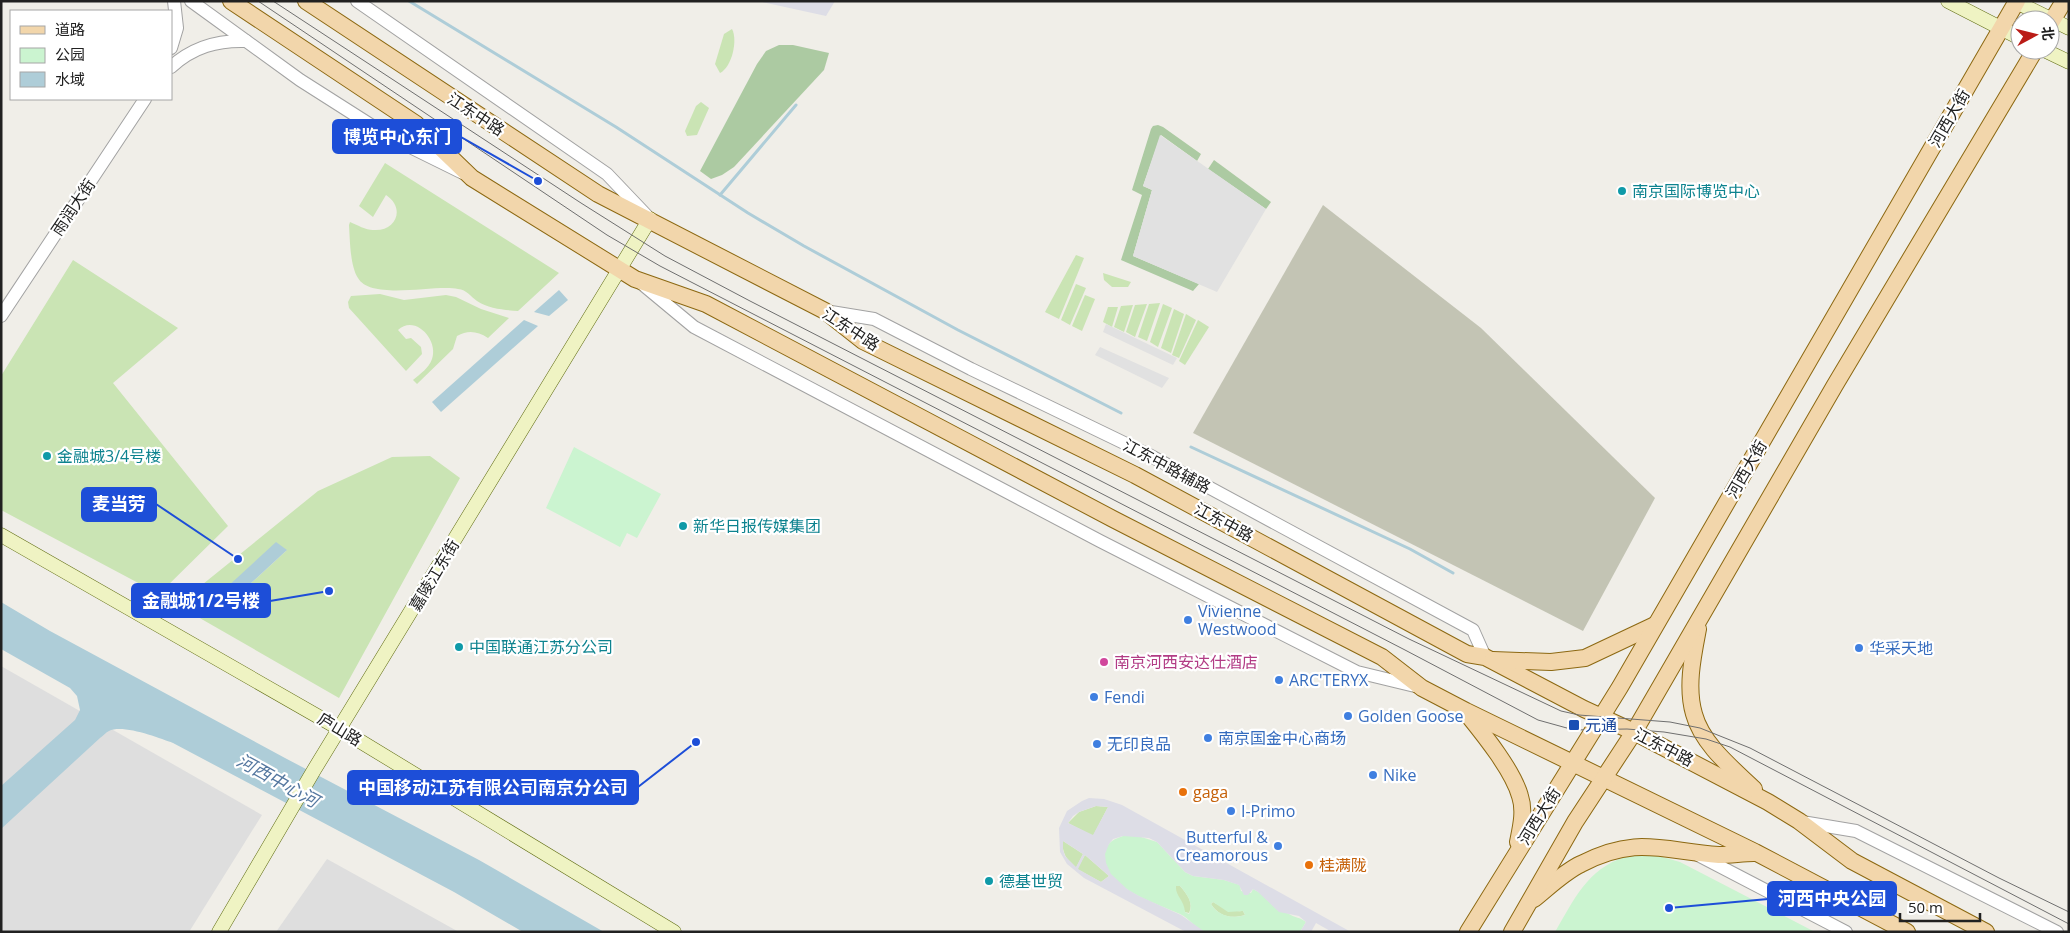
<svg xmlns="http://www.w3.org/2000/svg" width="2070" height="933" viewBox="0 0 2070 933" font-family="'Open Sans','Noto Sans SC',sans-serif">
<rect width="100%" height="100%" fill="#f0eee8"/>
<g fill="#dedede">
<path d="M1 666 262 815 189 932H1Z"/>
<path d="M327 859 459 932H276Z"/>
</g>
<path fill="#c3c4b4" d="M1323 205 1481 328 1655 498 1583 631 1193 433Z"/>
<g fill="#cae4b4" fill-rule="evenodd">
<path d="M732 29C738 40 732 67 720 73L715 64 724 34Z"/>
<path d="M701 102 709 108 697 135 687 136 685 131 696 106Z"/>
<path d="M385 163 559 273 518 311C505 310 489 309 477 301 470 296 467 290 458 289 436 284 371 301 358 278 350 266 350 240 349 225L350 222C357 225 366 230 373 230 396 232 406 208 386 195L373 217 359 206Z"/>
<path d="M1076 255 1084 258 1059 319 1045 312Z"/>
<path d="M73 260 178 328 113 383 228 526 159 594 1 510V376Z"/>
<path d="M1103 273 1131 282 1128 287H1112L1104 280Z"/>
<path d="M1076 284 1086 288 1070 325 1061 320Z"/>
<path d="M380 294 404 300 446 295 456 297 481 309 509 318 488 338C477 331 468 330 457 336L453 349 417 384 413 380C420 374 429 368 432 359 439 340 415 314 398 330L406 339 411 338 421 347 422 354 406 371 349 308 348 302 351 296Z"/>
<path d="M1085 295 1095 299 1082 331 1072 326Z"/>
<path d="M1160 303 1147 341 1138 337 1149 304Z"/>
<path d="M1147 304 1135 337 1126 332 1135 305Z"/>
<path d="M1163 304 1172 308 1158 347 1150 342Z"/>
<path d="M1133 305 1124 332 1114 327 1121 306Z"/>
<path d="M1108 307H1118L1112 327 1103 322Z"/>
<path d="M1174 309 1184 314 1171 353 1161 348Z"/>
<path d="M1186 314 1196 320 1179 358 1172 355Z"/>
<path d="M1198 320 1209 327 1185 365 1179 361Z"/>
<path d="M430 456 460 478 339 698 177 605 318 491 392 457ZM287 550 222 610 220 615 204 606Z"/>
<path d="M1096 806 1108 807 1093 836 1068 823 1079 812Z"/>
<path d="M1063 841 1083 854 1076 868C1067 861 1061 851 1063 841Z"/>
<path d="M1085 855 1109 876 1101 882 1077 869Z"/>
<path d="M1176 886H1180C1187 894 1194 903 1189 913L1185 912 1175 890Z"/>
<path d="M1213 902C1222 907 1231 912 1243 911L1245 915C1232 919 1219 917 1211 904Z"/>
</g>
<g fill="#accaa2">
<path d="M779 45H793L829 53 824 70 734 167 722 175 711 179 700 171 757 64 766 51Z"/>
<path d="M1158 125 1163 127 1201 154 1197 161 1161 135 1143 186 1152 190 1133 256 1199 284 1193 291 1121 260 1142 195 1132 190 1151 129 1153 126Z"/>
<path d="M1214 160 1271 202 1266 209 1208 169Z"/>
</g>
<g fill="#cbf4d0" fill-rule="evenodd">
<path d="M574 447 661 494 637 538 627 533 620 547 546 508Z"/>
<path d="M1123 836H1138L1157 842 1185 872 1193 876 1224 880 1240 885 1241 891 1251 893 1253 889C1266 895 1275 908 1289 914 1295 918 1300 917 1306 922L1300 932C1275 932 1249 931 1224 931 1219 931 1210 933 1205 932 1196 929 1189 918 1180 914 1157 903 1100 887 1105 853 1107 842 1114 839 1123 836ZM1176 886H1180C1187 894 1194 903 1189 914L1185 912C1184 899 1175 896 1176 886ZM1213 902 1228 912 1243 911 1245 915C1232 919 1218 916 1211 904Z"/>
<path d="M1652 854 1680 862 1815 932H1555C1574 900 1587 869 1625 857 1633 854 1644 855 1652 854Z"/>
</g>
<g fill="#e1e1e1">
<path d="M1160 135 1266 209 1217 292 1133 256 1152 190 1143 186Z"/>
<path d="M1106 324 1177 358 1173 365 1103 332Z"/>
<path d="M1100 347 1169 378 1162 388 1095 355Z"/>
</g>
<g fill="#dddde6" fill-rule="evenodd">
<path d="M758 1H835L826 16Z"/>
<path d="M1089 798 1104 799 1122 805 1351 932H1332L1316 923 1311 932H1300L1306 922 1299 916 1279 912 1258 892 1253 889 1248 895H1244L1239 885 1224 880 1193 876 1185 872 1157 842 1149 838 1123 836 1113 839 1109 844 1105 854 1106 863 1111 874 1127 889 1139 896 1181 915 1205 932H1186L1084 878 1067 864 1060 852 1059 828 1067 811 1082 801ZM1096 806 1108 807 1093 835 1068 823 1073 816 1079 812ZM1063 841 1083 854 1076 867 1065 856 1063 850ZM1085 855 1109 876 1101 882 1078 869Z"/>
</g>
<g fill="#aecdd8">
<path d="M559 290 568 300 549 316 534 312Z"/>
<path d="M524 320 538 326 441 412 432 402Z"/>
<path d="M276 542 287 550 222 610 220 616 204 606 214 599Z"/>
<path d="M1 602 50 631 285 758 479 860 604 932H523L454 892 173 743C159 738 123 724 109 731 106 732 103 736 100 738L1 829V786L75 720 80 710 77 696 70 688 1 649Z"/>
</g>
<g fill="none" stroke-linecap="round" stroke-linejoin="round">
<g stroke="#aecdd8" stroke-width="3">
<path d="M409 1 616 127 748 213 804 246 958 330 1121 413"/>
<path d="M720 195 796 105"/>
<path d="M1191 447 1410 549 1453 573"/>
</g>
<g stroke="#a2a2a2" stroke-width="14">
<g id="tertiary">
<path d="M191 1 300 80 388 136 463 173"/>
<path d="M357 1 607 174 647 216"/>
<path d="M171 48 177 28 174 1"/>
<path d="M171 67C193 47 217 40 246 41"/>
<path d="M641 283 694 327 1100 541 1357 672 1419 687"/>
<path d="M825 311 874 319 971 369 1149 455 1473 630 1485 657"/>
<path d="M1 316 145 99"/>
<path d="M1802 822 1856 831 2057 932"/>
<path d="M1698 855 1846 932"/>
</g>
</g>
<g stroke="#606d12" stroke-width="15">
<g id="secondary">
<path d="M1948 1 2020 38"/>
<path d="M2014 1 2069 28"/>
<path d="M2044 50 2069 62"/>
<path d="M1 535 340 729 674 932"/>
<path d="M219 932 314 770 650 219"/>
</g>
</g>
<g stroke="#8c6811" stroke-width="18">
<g id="primary">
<path d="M231 1 416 124 472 178 635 279 706 304 1113 519 1382 657 1422 688 1466 711 1755 852 1907 932"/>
<path d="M306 1 598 194 825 311 863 341 1135 475 1467 654 1485 657 1584 709 1634 732 1768 802 1799 821 1852 861 1986 932"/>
<path d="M2050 24 2064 1"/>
<path d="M1698 629C1693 655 1686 687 1694 714 1702 744 1732 768 1754 789"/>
<path d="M1493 660 1551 662 1585 658 1655 625"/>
<path d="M1468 715C1485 736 1513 771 1520 796 1525 811 1521 827 1518 842"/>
<path d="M1534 899C1549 887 1564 872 1581 864 1637 835 1662 851 1719 855 1731 855 1743 853 1754 853"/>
<path d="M1468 932 1620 687 2017 1"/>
<path d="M1512 932 1575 822 1634 732 1835 385 2035 50"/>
</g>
</g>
<use href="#tertiary" stroke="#fff" stroke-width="12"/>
<use href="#secondary" stroke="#eff3c3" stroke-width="14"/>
<use href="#primary" stroke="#f2d6ab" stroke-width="16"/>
<g stroke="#6f6f6f" stroke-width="1">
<path d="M258 1 607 235 660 266 1405 650 1538 720 1574 730 1627 729 1664 732 1706 739 1730 747 2069 924"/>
<path d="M273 1 581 203 665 256 750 301 1409 639 1561 711 1579 715 1670 722 1700 728 1750 748 1999 878 2069 912"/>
</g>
</g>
<g fill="#0f9aa8" stroke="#fff" stroke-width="2">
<circle cx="1622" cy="191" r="5"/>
<circle cx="47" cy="456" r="5"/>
<circle cx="683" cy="526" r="5"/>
<circle cx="459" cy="647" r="5"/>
<circle cx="989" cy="881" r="5"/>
</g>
<g fill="#3f7fe0" stroke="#fff" stroke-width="2">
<circle cx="1188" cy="620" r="5"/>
<circle cx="1859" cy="648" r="5"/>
<circle cx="1279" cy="680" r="5"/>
<circle cx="1094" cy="697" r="5"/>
<circle cx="1348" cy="716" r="5"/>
<circle cx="1208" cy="738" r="5"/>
<circle cx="1097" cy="744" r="5"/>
<circle cx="1373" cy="775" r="5"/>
<circle cx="1231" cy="811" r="5"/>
<circle cx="1278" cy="846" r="5"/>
</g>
<circle fill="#d1479c" stroke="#fff" stroke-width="2" cx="1104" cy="662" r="5"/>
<rect fill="#1a4fb4" stroke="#fff" stroke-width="2" x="1568" y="719" width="12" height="12" rx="2.5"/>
<g fill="#e8710a" stroke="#fff" stroke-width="2">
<circle cx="1183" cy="792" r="5"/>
<circle cx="1309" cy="865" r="5"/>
</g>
<g text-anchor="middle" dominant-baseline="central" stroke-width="4.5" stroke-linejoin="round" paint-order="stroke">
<g font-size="16" fill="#212121" stroke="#fff">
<text transform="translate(476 114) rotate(33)">江东中路</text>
<text transform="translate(1949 118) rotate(-60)">河西大街</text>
<text transform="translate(73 207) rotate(-56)">雨润大街</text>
<text transform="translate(851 329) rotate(33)">江东中路</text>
<text transform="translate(1167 466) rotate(28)">江东中路辅路</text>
<text transform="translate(1746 469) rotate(-60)">河西大街</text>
<text transform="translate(1224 522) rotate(28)">江东中路</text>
<text transform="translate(434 575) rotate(-59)">嘉陵江东街</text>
<text transform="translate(340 729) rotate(31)">庐山路</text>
<text transform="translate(1664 747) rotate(27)">江东中路</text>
<text transform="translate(1539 816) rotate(-58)">河西大街</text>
</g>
<g font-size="16" fill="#0d838f" stroke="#fff" text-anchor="start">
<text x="1632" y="191">南京国际博览中心</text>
<text x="57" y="456">金融城3/4号楼</text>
<text x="693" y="526">新华日报传媒集团</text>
<text x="469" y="647">中国联通江苏分公司</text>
<text x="999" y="881">德基世贸</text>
</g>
<g font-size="16" fill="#366cbe" stroke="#fff" text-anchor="start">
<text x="1198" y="611">Vivienne<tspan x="1198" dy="18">Westwood</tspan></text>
<text x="1869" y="648">华采天地</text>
<text x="1289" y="680">ARC'TERYX</text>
<text x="1104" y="697">Fendi</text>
<text x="1358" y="716">Golden Goose</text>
<text x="1218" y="738">南京国金中心商场</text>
<text x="1107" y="744">无印良品</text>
<text x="1383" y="775">Nike</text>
<text x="1241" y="811">I-Primo</text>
<text x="1268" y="837" text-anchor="end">Butterful &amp;<tspan x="1268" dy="18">Creamorous</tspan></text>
</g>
<g font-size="16" fill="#b23c85" stroke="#fff" text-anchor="start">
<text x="1114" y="662">南京河西安达仕酒店</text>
</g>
<g font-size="16" fill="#164399" stroke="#fff" text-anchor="start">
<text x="1585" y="725">元通</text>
</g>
<g font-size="16" fill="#c56008" stroke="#fff" text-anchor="start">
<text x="1193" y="792">gaga</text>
<text x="1319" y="865">桂满陇</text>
</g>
<g font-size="18" font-style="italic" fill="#54779f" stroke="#fff">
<text transform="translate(278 780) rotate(29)">河西中心河</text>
</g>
</g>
<path fill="none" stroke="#1d4ed8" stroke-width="2" d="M538 181L461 137M238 559L156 504M329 591L270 601M696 742L638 787M1669 908L1768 899"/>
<g fill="#1d4ed8" stroke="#fff" stroke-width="2">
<circle cx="538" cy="181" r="5"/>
<circle cx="238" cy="559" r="5"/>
<circle cx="329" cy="591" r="5"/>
<circle cx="696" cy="742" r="5"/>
<circle cx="1669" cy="908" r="5"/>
</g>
<g fill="#1d4ed8" stroke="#1d4ed8" stroke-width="2">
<rect x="333" y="120" width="128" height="33" rx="5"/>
<rect x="82" y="488" width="74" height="33" rx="5"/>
<rect x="132" y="584" width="138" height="33" rx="5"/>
<rect x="348" y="771" width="290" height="33" rx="5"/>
<rect x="1768" y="882" width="128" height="33" rx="5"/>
</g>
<g font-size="18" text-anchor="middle" font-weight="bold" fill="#fff">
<text x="397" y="143">博览中心东门</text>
<text x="119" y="510">麦当劳</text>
<text x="201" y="607">金融城1/2号楼</text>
<text x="493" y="794">中国移动江苏有限公司南京分公司</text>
<text x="1832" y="905">河西中央公园</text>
</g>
<rect width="2070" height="933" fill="none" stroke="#212121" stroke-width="5"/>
<rect x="10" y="10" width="162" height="90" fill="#ffffff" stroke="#a6a6a6"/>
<rect x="20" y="26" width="25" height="8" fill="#f2d6ab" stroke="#a6a6a6"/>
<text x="55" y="35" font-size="15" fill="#212121">道路</text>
<rect x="20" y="48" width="25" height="15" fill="#cbf4d0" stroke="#a6a6a6"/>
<text x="55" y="60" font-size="15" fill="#212121">公园</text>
<rect x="20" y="72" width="25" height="15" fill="#aecdd8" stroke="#a6a6a6"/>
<text x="55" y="85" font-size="15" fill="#212121">水域</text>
<g transform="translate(2035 35) rotate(83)"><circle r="24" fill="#ffffff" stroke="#a6a6a6"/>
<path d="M0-4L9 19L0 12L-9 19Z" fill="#ba1c17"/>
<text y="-8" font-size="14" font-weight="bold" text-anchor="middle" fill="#212121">北</text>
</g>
<path d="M1900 913v8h80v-8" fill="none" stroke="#212121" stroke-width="2.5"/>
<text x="1908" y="913" font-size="15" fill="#212121" stroke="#ffffff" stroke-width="4" paint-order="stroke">50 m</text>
</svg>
